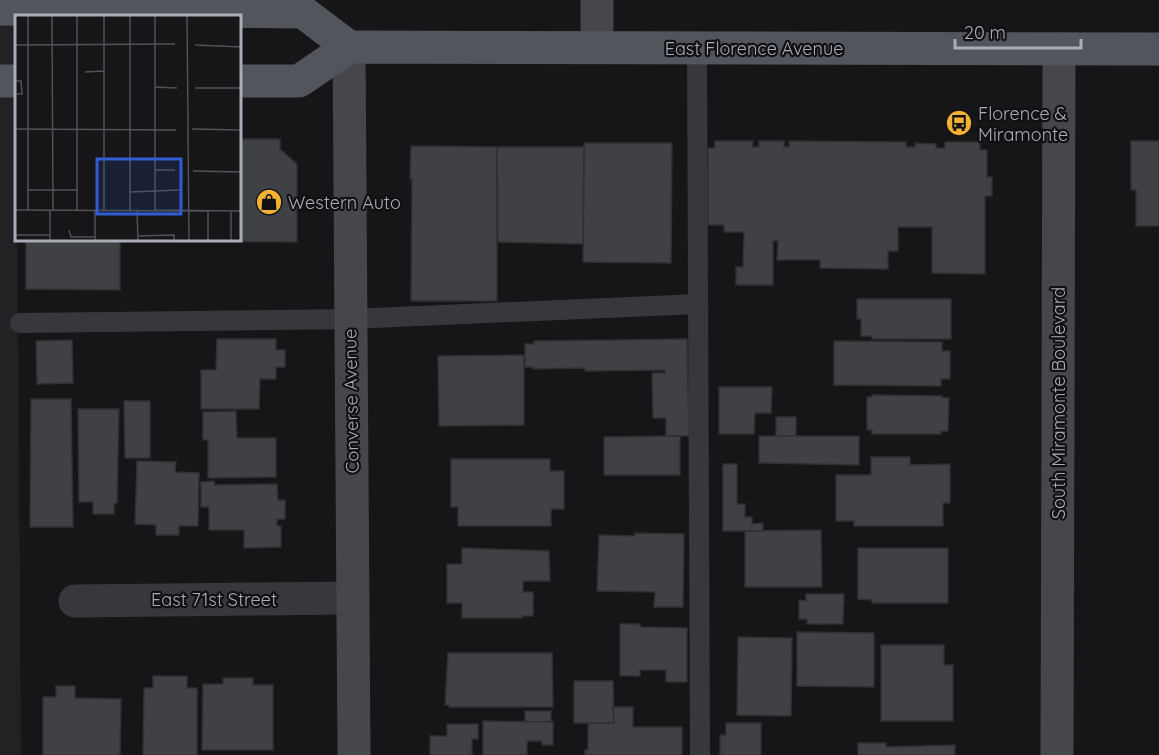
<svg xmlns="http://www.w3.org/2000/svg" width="1159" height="755" viewBox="0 0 1159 755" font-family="Quicksand,sans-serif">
<rect width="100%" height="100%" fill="#161618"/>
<path fill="#222225" d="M0 0 16 16 21 755H0Z"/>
<g fill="#404145" stroke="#303034" stroke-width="1.5">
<path d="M240 139H280V149L297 164V242L120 241V290L26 289V240H240Z"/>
<path d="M715 141H753L752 147H759V141H784V147H789V141L906 142V147H915V143L936 144V148H945V142H980V150H987V177H992V196H985V274L932 273V227H898V251H888V269L820 268V260H777L778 241H773V285H736V267H743L744 232H724V225H708V148H715Z"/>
<path d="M1131 141H1159V226H1136V190H1131Z"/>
<path d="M584 143H672L671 263 583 262Z"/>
<path d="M411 146 497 147V301H411L412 179H410Z"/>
<path d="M497 147H584L583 244 498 242Z"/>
<path d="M857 299H951V339H872V336H861V319H857Z"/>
<path d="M217 339H276V350H285V367H276V379H260L259 409H201V370H216Z"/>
<path d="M687 339 689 436H666V418H653L652 373H665V370L585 371V368L533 369V367H525V344H534V341Z"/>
<path d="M72 340 73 383 37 384 36 341Z"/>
<path d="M834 341 942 342V351H950V379H941V386L834 385Z"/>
<path d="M524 355V425L439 426 438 356Z"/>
<path d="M719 387H772L771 413H755L754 434H719Z"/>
<path d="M872 395 942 396V398H949L948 431H941V434H872V430H867V397H872Z"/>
<path d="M31 399H71L73 527H30Z"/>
<path d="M124 401H150V458H125Z"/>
<path d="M78 409H119L117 503H114V514H93V502H79Z"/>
<path d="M236 411 237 438H276V477L208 478V440H203V412Z"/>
<rect x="776" y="417" width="20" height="19"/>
<path d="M680 436V475H604V437Z"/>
<path d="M759 436H859V465L759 463Z"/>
<path d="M871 457H910V465L950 464V503H943V526H854V521H836V475H871Z"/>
<path d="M451 459H550V471H564V509H551V526H458V507H451Z"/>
<path d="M137 461 176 462 175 472 199 473 198 526H179V535H156V525L135 524Z"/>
<path d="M723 464H737V504H745V517H752V524L763 523V531H723Z"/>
<path d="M214 481 215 485 277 484 278 500H285V519H277V526H281V547L244 548V530H209V507H201V482Z"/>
<path d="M821 530 822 587H745V531Z"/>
<path d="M635 533 684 534 683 607H654L655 592 597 591 599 535 635 536Z"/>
<path d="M462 548 549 551 550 581H523V592H533V616H522V618H462V603H447V564H462Z"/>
<path d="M858 548H948V603H872V600L858 599Z"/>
<path d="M806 594H844L843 624H807V619H799V600L806 601Z"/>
<path d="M620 624H640V627L687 628V682H666V670H640V676H620Z"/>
<path d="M797 632 874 633V687L797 686Z"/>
<path d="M738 637 792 638 791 716 737 715Z"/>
<path d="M881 645H944V665H953V721H881Z"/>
<path d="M448 653H552L553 707H449V705H445Z"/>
<path d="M153 676H187V688H197V755H143L144 688H153Z"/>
<path d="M223 678H253V685H273V750H202L203 684H223Z"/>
<path d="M574 681H613L614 723H574Z"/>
<path d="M56 686H75V698L121 699 120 755H43V697H56Z"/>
<path d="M613 707H633V727H682V755H585V750H588V723H614Z"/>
<rect x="525" y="711" width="26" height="11"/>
<path d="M483 721 553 722V745H542V741H527V755H483Z"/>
<path d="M726 723H761V755H720V735H726Z"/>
<path d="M447 724H478V739H472V755H430V736H447Z"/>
<path d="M858 743H886V747L955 745V755H858Z"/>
</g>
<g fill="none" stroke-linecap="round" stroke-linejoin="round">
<g stroke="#37383d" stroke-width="20">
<path d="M697 48 700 755"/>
<path d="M20 323 350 319 698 304"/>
</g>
<path stroke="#37383d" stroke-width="33" d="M75 601 353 598"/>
<g stroke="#45474d" stroke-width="33">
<path d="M597 0V47"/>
<path d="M349 47 354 755"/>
<path d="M1057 755 1059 50"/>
</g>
<g stroke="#53555c" stroke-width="33">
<path d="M0 9 303 12 349 47"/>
<path d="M0 81H16"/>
<path d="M240 81H299L349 47 1159 49"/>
</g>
</g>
<defs>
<g id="bus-disc" transform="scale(1.35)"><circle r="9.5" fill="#f2b134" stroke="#111113"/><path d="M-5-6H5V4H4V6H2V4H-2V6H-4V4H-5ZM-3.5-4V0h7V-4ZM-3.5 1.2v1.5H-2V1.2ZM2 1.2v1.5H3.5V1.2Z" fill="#111"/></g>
<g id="shop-disc" transform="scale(1.35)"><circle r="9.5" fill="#f2b134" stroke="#111113"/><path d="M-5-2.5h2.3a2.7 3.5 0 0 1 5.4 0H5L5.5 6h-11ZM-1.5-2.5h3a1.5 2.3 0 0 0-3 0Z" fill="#111"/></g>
</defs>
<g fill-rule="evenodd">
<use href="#bus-disc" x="959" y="123"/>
<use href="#shop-disc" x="269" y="202"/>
</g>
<g text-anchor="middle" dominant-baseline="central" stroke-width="4.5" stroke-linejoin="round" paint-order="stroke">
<g font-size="18" fill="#a8adb8" stroke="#111113">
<text x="754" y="48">East Florence Avenue</text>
<text transform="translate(351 401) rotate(-91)">Converse Avenue</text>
<text transform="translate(1058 403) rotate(-90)">South Miramonte Boulevard</text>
<text x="214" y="599">East 71st Street</text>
</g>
<g font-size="18" fill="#a8adb8" stroke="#111113" text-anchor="start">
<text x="978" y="113">Florence &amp;<tspan x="978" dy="21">Miramonte</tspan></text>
<text x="288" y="202">Western Auto</text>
</g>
</g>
<g transform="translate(15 15)">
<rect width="226" height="226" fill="#161618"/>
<path fill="none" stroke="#505258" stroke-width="1.5" d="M13 0V195M37 0 38 195M62 0V195M89 0V195M115 0V195M140 0V195M172 0 174 226M0 30 160 29M180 30 227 32M70 57 89 56M0 66H6L7 79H0M140 72 162 73M180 73H227M0 114 161 115M177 114 227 115M140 155H160M178 156 227 157M13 175H63M115 177 164 175M0 195 193 196M80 195V226M140 195 227 196M122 196 123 226M193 196V226M216 196V226M54 215 56 222H80M0 220H35M123 221 159 220V226M35 226V195"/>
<path fill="#325cd3" fill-opacity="0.15" stroke="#325cd3" stroke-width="3" d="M82 144H166V199H82Z"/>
<rect width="226" height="226" fill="none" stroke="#a8adb8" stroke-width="3"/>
</g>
<path d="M955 39v9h126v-9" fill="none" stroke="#a8adb8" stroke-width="3"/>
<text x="964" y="39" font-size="18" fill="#a8adb8" stroke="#111113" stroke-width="4.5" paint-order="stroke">20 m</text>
</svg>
